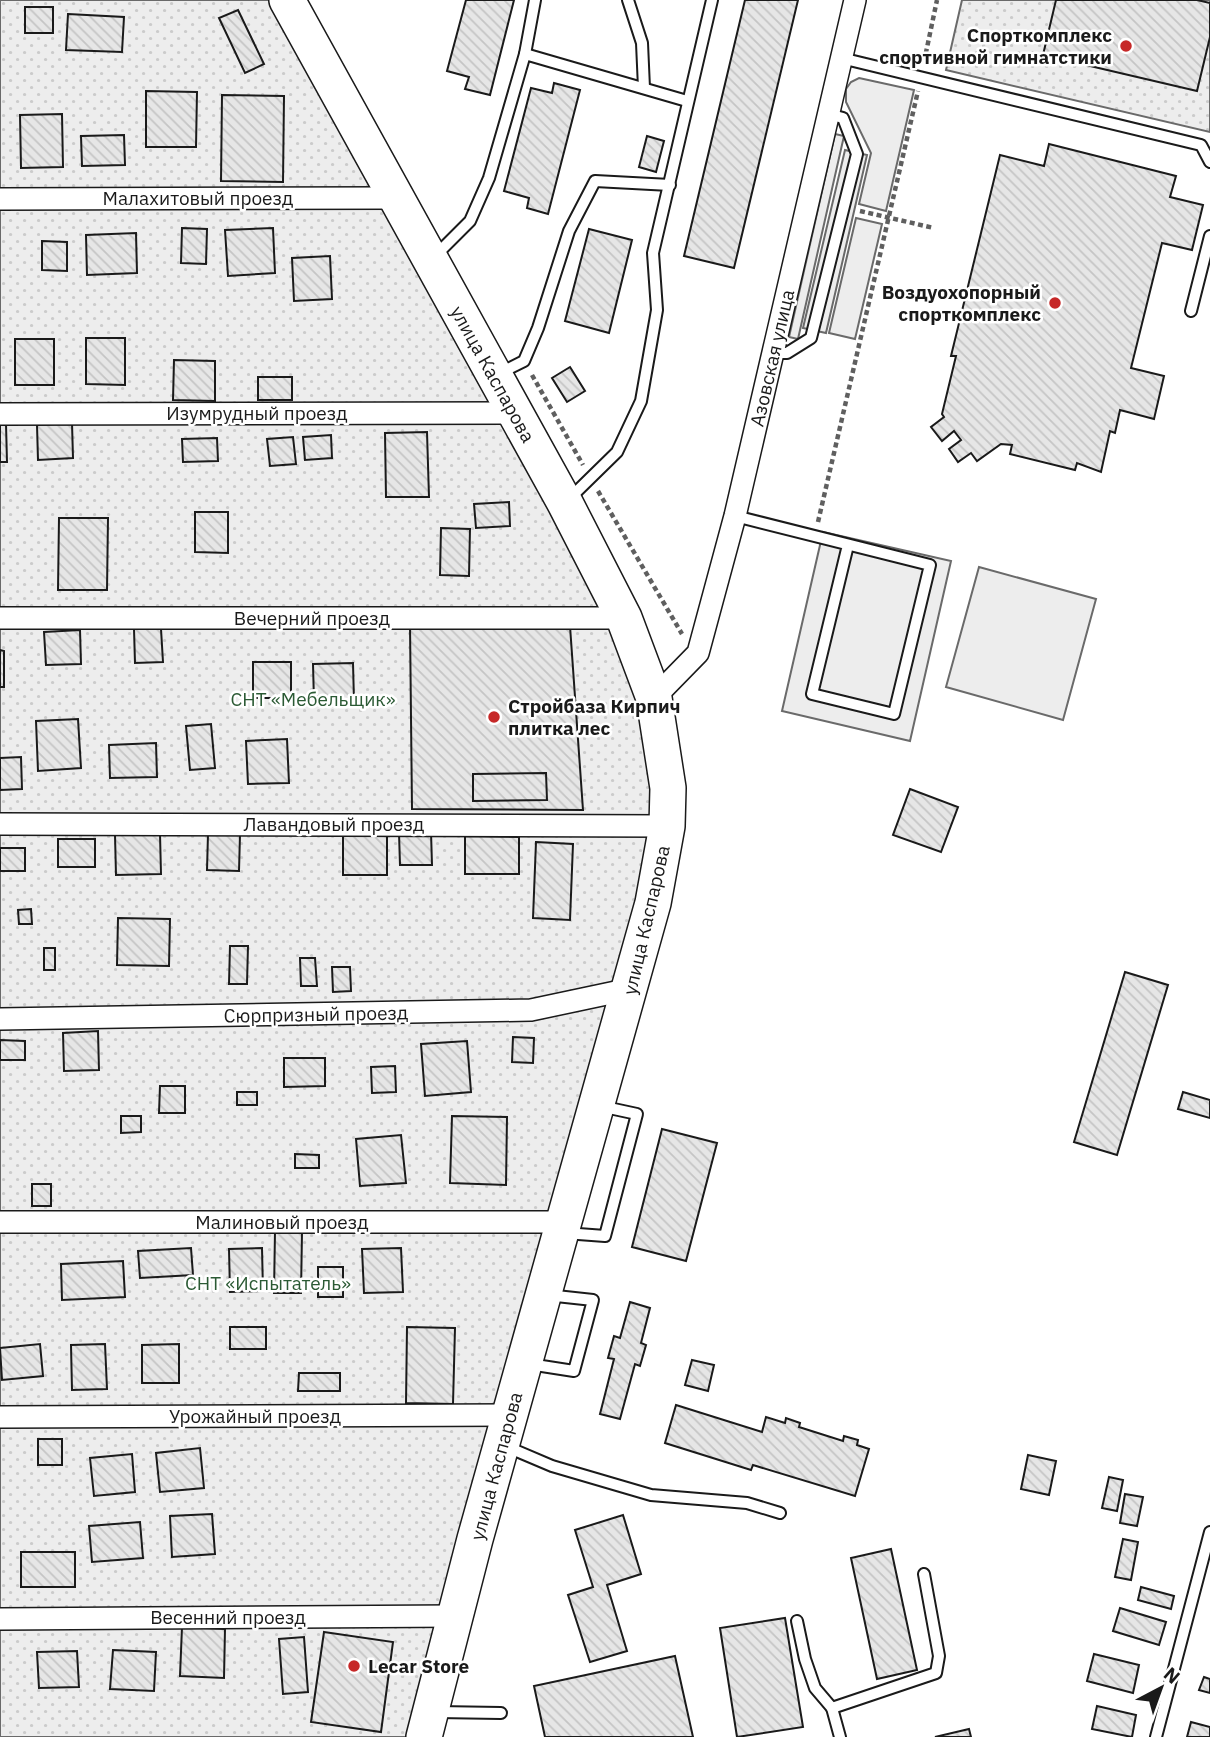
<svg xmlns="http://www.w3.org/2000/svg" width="1210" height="1737" viewBox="0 0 1210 1737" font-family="'IBM Plex Sans',sans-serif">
<defs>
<pattern id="park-dots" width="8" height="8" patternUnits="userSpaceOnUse" patternTransform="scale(1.75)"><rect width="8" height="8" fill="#ededed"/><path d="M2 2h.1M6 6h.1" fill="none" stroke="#cbcbcb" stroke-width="1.8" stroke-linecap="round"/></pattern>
<pattern id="building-back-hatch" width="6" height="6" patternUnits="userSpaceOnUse" patternTransform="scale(1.75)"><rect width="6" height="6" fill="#e6e6e6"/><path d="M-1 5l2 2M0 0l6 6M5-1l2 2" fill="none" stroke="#c5c5c5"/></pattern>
</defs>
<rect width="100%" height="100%" fill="#fff"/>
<g fill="#ededed" stroke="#6a6a6a" stroke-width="2">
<path d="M859 78 914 90 886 211 859 204 871 153 846 102V89L851 82Z"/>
<path d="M835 134 844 136 798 339 789 337Z"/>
<path d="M845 150 867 155 826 333 803 328Z"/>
<path d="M856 218 882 224 855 339 829 333Z"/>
<path d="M823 532 951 561 910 741 782 711Z"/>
<path d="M979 567 1096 599 1063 720 946 687Z"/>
</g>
<g fill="url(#park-dots)" stroke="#6a6a6a" stroke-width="2">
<path d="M0 0H287L624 618 668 788 424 1737H0Z"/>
<path d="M962 0H1210V132L946 70Z"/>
</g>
<g fill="url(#building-back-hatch)" stroke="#1a1a1a" stroke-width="2">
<path d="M466 0H514L490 95 465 89 469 77 447 71Z"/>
<path d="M745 0H798L734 268 684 256Z"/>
<path d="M1056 0H1197L1210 3V37L1197 91 1043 55Z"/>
<rect x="25" y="7" width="28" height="26"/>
<path d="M238 10 264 64 245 73 219 18Z"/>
<path d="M68 14 124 17 122 52 66 50Z"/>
<path d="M554 83 580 90 548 214 527 208 529 198 504 191 531 88 552 93Z"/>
<path d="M146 91 197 92 196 147H146Z"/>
<path d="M222 95 284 96 283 182 221 181Z"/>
<path d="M62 114 63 167 21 168 20 115Z"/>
<path d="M124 135 125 165 82 166 81 136Z"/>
<path d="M647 136 664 141 656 172 639 167Z"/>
<path d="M1049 144 1176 176 1170 197 1203 205 1192 250 1162 243 1131 368 1164 376 1154 419 1120 410 1115 433 1110 431 1101 472 1077 463 1075 470 1010 454 1012 445 1001 444 977 461 971 453 958 462 949 449 961 440 954 431 942 441 931 427 944 417 942 414 956 356H951L1000 155 1044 166Z"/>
<path d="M182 228 207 229 206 264 181 263Z"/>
<path d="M273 228 275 273 228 276 225 230Z"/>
<path d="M589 229 632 240 609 333 565 321Z"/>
<path d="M136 233 137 273 87 275 86 235Z"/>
<path d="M42 241 67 242V271L42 270Z"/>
<path d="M330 256 332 299 294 301 292 258Z"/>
<path d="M86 338H125V385L86 384Z"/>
<rect x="15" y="339" width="39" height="46"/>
<path d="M174 360 215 361V401L173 400Z"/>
<path d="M570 367 585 391 567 402 552 378Z"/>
<rect x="258" y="377" width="34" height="23"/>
<path d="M72 423 73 458 38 460 37 425Z"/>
<path d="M0 424H6L7 462H0Z"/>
<path d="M427 432 429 497H386L385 433Z"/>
<path d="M331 435 332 458 305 460 303 437Z"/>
<path d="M293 437 296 464 270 466 267 439Z"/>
<path d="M217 438 218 461 183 462 182 439Z"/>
<path d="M509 502 510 526 476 528 474 504Z"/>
<path d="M195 512H228V553L195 552Z"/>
<path d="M59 518H108L107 590H58Z"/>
<path d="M441 528 470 529 469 576 440 575Z"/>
<path d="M410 625 570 626 583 810 412 809Z"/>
<path d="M134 629H161L163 662 135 663Z"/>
<path d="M80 630 81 664 46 665 44 632Z"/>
<path d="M0 650 4 651V687H0Z"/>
<rect x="253" y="662" width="38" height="36"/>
<path d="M353 663 354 701 314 702 313 664Z"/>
<path d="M78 719 81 768 38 771 36 721Z"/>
<path d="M211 724 215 768 190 770 186 726Z"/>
<path d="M287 739 289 783 248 784 246 741Z"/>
<path d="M156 743 157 777 110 778 109 745Z"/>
<path d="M21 757 22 789 0 790V758Z"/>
<path d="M546 773 547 800 473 801V774Z"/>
<path d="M910 789 958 807 941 852 893 835Z"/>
<path d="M343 832 387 833V875H343Z"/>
<path d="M431 832 432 865H400L399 833Z"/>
<path d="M160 834 161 874 116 875 115 835Z"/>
<path d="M208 834 240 835 239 871 207 870Z"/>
<path d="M465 836 519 837V874H465Z"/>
<rect x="58" y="839" width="37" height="28"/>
<path d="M536 842 573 844 570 920 533 918Z"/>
<rect x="0" y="848" width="25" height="23"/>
<path d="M31 909 32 924H19L18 910Z"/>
<path d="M118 918 170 919 169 966 117 965Z"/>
<path d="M230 946H248L247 984H229Z"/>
<rect x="44" y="948" width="11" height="22"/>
<path d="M300 958H315L317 986H301Z"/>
<path d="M332 967H350L351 991 333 992Z"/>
<path d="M1125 972 1168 985 1117 1155 1074 1142Z"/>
<path d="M98 1031 99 1070 64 1071 63 1033Z"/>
<path d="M513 1037 534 1038 533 1063 512 1062Z"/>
<path d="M0 1040 25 1041V1060H0Z"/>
<path d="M467 1041 471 1092 425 1096 421 1044Z"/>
<path d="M284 1058H325V1086L284 1087Z"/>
<path d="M395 1066 396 1092 372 1093 371 1067Z"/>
<path d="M160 1086H185V1113H159Z"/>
<rect x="237" y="1092" width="20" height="13"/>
<path d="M1183 1092 1210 1100V1118L1178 1109Z"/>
<path d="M121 1116H141V1132L121 1133Z"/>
<path d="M452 1116 507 1117 506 1185 450 1183Z"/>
<path d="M662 1129 717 1143 686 1261 632 1247Z"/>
<path d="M401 1135 406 1183 360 1186 356 1139Z"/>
<path d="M295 1154 319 1155V1168H295Z"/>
<rect x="32" y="1184" width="19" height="22"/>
<path d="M275 1231 302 1232 301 1293H274Z"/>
<path d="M191 1248 193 1275 140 1278 138 1251Z"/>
<path d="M262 1248 263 1291 230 1292 229 1249Z"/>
<path d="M401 1248 403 1292 364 1293 362 1249Z"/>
<path d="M123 1261 125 1297 62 1300 61 1264Z"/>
<rect x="318" y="1267" width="25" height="30"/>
<path d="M630 1302 650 1308 641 1343 646 1345 640 1366 635 1364 620 1419 600 1414 614 1359 608 1358 614 1336 620 1338Z"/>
<rect x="230" y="1327" width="36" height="22"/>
<path d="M407 1327 455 1328 453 1404 406 1403Z"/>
<path d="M40 1344 43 1376 2 1380 0 1348Z"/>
<path d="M105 1344 107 1389 72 1390 71 1345Z"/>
<path d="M179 1344V1383H142V1345Z"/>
<path d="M692 1360 714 1365 708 1391 685 1385Z"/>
<path d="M299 1373H340V1391H298Z"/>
<path d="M676 1405 762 1432 766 1417 785 1423 786 1418 800 1423 799 1427 843 1441 844 1436 858 1440 857 1445 869 1449 855 1496 753 1465 751 1470 665 1443Z"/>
<rect x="38" y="1439" width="24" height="26"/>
<path d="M200 1448 204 1488 160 1492 156 1453Z"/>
<path d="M132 1454 135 1492 94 1496 90 1458Z"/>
<path d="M1028 1455 1056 1461 1049 1495 1021 1489Z"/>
<path d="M1109 1477 1123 1480 1117 1511 1102 1508Z"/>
<path d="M1125 1494 1143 1497 1137 1526 1120 1523Z"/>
<path d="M212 1514 215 1554 172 1557 170 1516Z"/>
<path d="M623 1515 641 1574 607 1585 627 1651 590 1662 568 1595 593 1587 575 1530Z"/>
<path d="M140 1522 143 1558 92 1562 89 1526Z"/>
<path d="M1123 1539 1138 1542 1131 1580 1115 1577Z"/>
<path d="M891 1549 917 1670 877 1679 851 1558Z"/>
<rect x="21" y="1552" width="54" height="35"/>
<path d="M1141 1587 1174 1596 1171 1609 1138 1600Z"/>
<path d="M1120 1608 1166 1622 1159 1645 1113 1631Z"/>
<path d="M785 1618 803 1727 737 1737 720 1628Z"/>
<path d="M182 1627 225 1629 224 1678 180 1676Z"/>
<path d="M324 1632 393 1642 381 1732 311 1722Z"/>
<path d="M304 1637 308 1692 283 1694 279 1639Z"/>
<path d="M113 1650 156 1652 154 1691 110 1689Z"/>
<path d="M77 1651 79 1687 39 1688 37 1652Z"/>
<path d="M1094 1654 1139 1665 1133 1693 1087 1681Z"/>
<path d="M675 1656 693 1737H545L534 1686Z"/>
<path d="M1204 1677 1210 1679V1693L1199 1690Z"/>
<path d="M1097 1706 1136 1715 1132 1737 1092 1729Z"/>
<path d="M1191 1722 1210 1727V1737H1187Z"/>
<path d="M969 1729 971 1737H935Z"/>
</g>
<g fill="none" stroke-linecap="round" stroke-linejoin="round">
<g stroke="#1a1a1a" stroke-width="14">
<g id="service">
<path d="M628 0 642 43 644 88"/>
<path d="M525 54 535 0"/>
<path d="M841 58 1201 145 1210 162"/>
<path d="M434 257 470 221 489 178 525 54 687 101"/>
<path d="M1191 311 1210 236"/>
<path d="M773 353H787L811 338 857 154 843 118 828 114"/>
<path d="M498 374 524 361 538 328 569 231 595 181 670 185"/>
<path d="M569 499 617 452 641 401 657 310 653 253 712 0"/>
<path d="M735 516 930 565 894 714 812 694 848 545"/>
<path d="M565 1233 605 1236 637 1114 600 1106"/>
<path d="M529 1364 574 1371 593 1300 547 1295"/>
<path d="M505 1446 552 1466 651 1495 747 1503 780 1513"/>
<path d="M797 1621 805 1659 815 1688 832 1708"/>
<path d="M437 1712 501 1713"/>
<path d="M840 1737 832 1708 936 1673 939 1656 924 1574"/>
<path d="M1156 1737 1210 1532"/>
</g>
</g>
<g stroke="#1a1a1a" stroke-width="24">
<g id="minor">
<path d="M0 199 397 198"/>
<path d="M0 414 513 413"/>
<path d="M0 618H624"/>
<path d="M654 698 698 653 735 516 855 0"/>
<path d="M0 824 667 826"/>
<path d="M0 1019 531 1010 630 989"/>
<path d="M0 1222H564"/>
<path d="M0 1417 509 1415"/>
<path d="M0 1619 457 1616"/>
</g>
</g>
<g stroke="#1a1a1a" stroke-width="38">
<path id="primary" d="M287 0 565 503 624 618 654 698 668 788 667 826 653 903 475 1539 424 1737"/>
</g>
<g stroke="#5f5f5f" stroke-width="4.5" stroke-dasharray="5 3.5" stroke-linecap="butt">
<path d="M924 62 937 0"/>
<path d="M860 211 934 228"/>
<path d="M532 375 583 465"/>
<path d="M598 491 682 634"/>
<path d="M818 522 918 91"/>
</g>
<use href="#service" stroke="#fff" stroke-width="10"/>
<use href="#minor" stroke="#fff" stroke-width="21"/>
<use href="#primary" stroke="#fff" stroke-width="35"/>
</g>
<g fill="#c62828" stroke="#fff" stroke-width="2.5">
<circle cx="1126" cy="46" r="7"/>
<circle cx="1055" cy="303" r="7"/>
<circle cx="494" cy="717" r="7"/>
<circle cx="354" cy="1666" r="7"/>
</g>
<g text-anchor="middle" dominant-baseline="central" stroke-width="5" stroke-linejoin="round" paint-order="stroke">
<g font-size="19" font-weight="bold" fill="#1a1a1a" stroke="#fff" text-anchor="end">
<text x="1112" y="35">Спорткомплекс<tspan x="1112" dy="22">спортивной гимнатстики</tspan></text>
<text x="1041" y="292">Воздуохопорный<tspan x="1041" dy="22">спорткомплекс</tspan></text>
<text x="508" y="706" text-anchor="start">Стройбаза Кирпич<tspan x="508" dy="22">плитка лес</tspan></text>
<text x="368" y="1666" text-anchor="start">Lecar Store</text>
</g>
<g font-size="19" fill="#1a1a1a" stroke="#fff">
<text x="198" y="198">Малахитовый проезд</text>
<text transform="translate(772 358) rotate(-77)">Азовская улица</text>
<text transform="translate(493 374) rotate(61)">улица Каспарова</text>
<text x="257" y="413">Изумрудный проезд</text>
<text x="312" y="618">Вечерний проезд</text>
<text x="334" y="824">Лавандовый проезд</text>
<text transform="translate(646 920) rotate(-77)">улица Каспарова</text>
<text transform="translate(316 1014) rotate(-1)">Сюрпризный проезд</text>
<text x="282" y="1222">Малиновый проезд</text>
<text x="255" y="1416">Урожайный проезд</text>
<text transform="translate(496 1466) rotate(-75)">улица Каспарова</text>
<text x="228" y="1617">Весенний проезд</text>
</g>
<g font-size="19" fill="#2b5a34" stroke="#fff">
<text x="313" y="699">СНТ «Мебельщик»</text>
<text x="268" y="1283">СНТ «Испытатель»</text>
</g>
</g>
<g transform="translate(1161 1688) rotate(41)" stroke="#ffffff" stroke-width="5" paint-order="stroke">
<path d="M0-5L12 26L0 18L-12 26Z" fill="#1a1a1a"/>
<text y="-10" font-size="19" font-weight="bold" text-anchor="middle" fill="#1a1a1a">N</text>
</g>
</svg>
